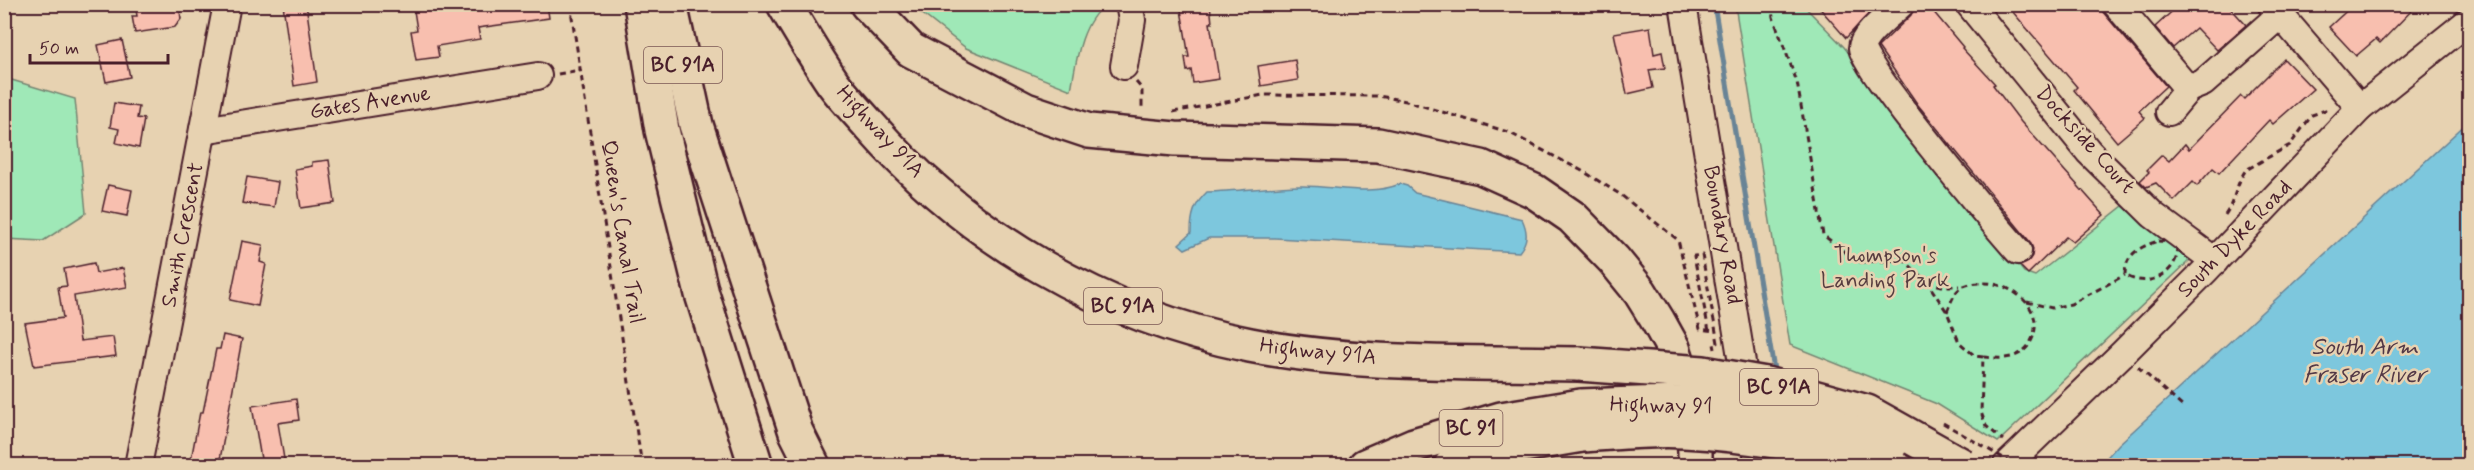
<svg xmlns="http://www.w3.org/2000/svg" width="2474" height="470" viewBox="0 0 2474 470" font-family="Mynerve,sans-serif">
<rect width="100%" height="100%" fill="#e7d2b1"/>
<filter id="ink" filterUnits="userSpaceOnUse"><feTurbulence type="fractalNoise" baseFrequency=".0167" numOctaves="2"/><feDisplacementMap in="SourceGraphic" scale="12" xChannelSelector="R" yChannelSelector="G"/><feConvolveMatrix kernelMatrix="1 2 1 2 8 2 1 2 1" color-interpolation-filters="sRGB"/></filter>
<g filter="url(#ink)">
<g fill="#9fe8b7" stroke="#748471" stroke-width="1.5">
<path d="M911 5H1105C1081 22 1076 62 1071 90L966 48Z"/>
<path d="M1735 5H1803L1844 47 2024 272 2035 276 2123 206 2190 260 1998 442 1937 404 1790 345Z"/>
<path d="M5 78 75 99 86 213 43 241 5 239Z"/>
</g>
<g fill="#7dc7dd" stroke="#698496" stroke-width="1.5">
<path d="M2469 121V465H2100L2119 444Z"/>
<path d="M1400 184 1407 186 1415 193 1522 219C1528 232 1528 241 1519 252L1275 238H1209L1185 249 1179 244 1191 233C1191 216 1194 204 1207 192 1238 191 1268 187 1299 186 1333 185 1368 197 1400 184Z"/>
</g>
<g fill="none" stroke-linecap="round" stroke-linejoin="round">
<path stroke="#698496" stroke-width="5" d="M1714 4 1775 376"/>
</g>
<g fill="#f8bfaf" stroke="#4a1f2b" stroke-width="1.5">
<path d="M135 4H179L181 19 175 27 135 33 132 16H137Z"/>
<path d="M283 4H306L317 82 294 86Z"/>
<path d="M413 4H547L549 18 478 28 480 39 437 46 439 57 416 60 411 31 417 30Z"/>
<path d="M1180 4H1210L1212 23H1210L1219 79 1193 83 1191 70 1187 71 1185 57H1189Z"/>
<path d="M1816 4H1878L1846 38Z"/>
<path d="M1916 4H1927L1963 47 1962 48 1995 84 1993 85 2021 122 2104 215 2073 242 2066 237 2028 274 2020 266 2027 263 2032 256 2033 249 2030 242 1918 105 1878 47 1911 15Z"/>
<path d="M2006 4H2096L2166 86 2139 111 2145 118 2117 142 2074 90 2077 87Z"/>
<path d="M2180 4H2227L2246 25 2217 50 2196 28 2173 48 2155 27Z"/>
<path d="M2354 4H2418L2380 43 2376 39 2356 56 2329 27Z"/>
<path d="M1650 27 1654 54 1662 52 1665 68 1649 70 1653 88 1627 94 1614 33Z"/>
<path d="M122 40 130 77 106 82 98 45Z"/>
<path d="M2284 59 2313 89 2273 124 2269 120 2219 173 2213 168 2197 186 2193 182 2174 201 2156 183 2146 187 2140 181 2149 172 2147 170 2162 155 2169 161 2185 144 2189 149 2241 96 2244 99Z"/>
<path d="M1295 60 1298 80 1261 86 1258 66Z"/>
<path d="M114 103 139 107 137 118 144 119 139 148 116 143 119 129 110 127Z"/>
<path d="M329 160 335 203 301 208 295 169 312 166V162Z"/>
<path d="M247 177 278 182 274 207 242 203Z"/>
<path d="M108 185 132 190 127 216 102 211Z"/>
<path d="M242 241 263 245 260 262 266 264 258 306 230 300Z"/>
<path d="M94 263 96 273 123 268 127 287 74 296 80 341 113 337 116 356 34 366 25 323 63 318 58 287 67 286 64 269Z"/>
<path d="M223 335 242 339 219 465H190L200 412H203L216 349H220Z"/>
<path d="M296 399 299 420 278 423 285 465H262L252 406Z"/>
</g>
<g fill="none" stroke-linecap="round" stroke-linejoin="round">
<g stroke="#4a1f2b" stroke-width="30">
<g id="minor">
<path d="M1683 4 1759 466"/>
<path d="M1901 4C1892 13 1861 36 1862 48 1863 68 1996 226 2018 251"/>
<path d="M1969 4 2089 152 2153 215 2215 261"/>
<path d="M2116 4 2188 89 2203 83 2280 15"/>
<path d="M2271 4 2360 108"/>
<path d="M1124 66 1132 20 1129 4"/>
<path d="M2169 112 2188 89"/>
<path d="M203 130 538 76"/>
<path d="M138 466 227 4"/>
<path d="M2006 466 2123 353 2205 271 2360 108 2470 20"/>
</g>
</g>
<g stroke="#4a1f2b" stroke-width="38">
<g id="highway">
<path d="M641 4 662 130 702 294 756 466"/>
<path d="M670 4 696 125 796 432 813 466"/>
<path d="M784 4C800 31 816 58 833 83 844 98 858 112 870 126 968 238 1103 316 1250 345 1357 366 1470 362 1579 364"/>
<path d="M867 4 911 50 1026 110 1089 131 1175 139 1378 145 1481 167 1534 191 1572 217 1614 260 1640 292 1658 321 1673 348 1683 378 1690 411 1695 451V466"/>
<path d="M1365 466 1414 445 1501 419 1581 406"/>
<path d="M1451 466 1506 448 1582 435"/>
</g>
</g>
<g stroke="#4a1f2b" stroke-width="3" stroke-dasharray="6 4.5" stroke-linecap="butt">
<path d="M570 4 642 466"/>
<path d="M1771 4 1773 17 1797 82 1823 235 1858 262 1904 260 1927 282 1947 312 1959 342 1975 356 1983 357 1981 412 1986 426 2003 440"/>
<path d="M558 74 580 70"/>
<path d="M1136 82 1142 89V109"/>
<path d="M1173 112 1263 95 1379 96 1406 101 1508 132 1586 173 1621 195 1678 240 1700 329 1714 331"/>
<path d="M2225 215C2235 201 2236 183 2246 170L2290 145 2312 115 2328 109"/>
<path d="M2158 241 2169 242 2178 248C2177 275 2147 289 2125 275 2125 254 2140 247 2158 241Z"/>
<path d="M1927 282 1942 286H1959"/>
<path d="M2027 302 2052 308 2071 304 2125 275"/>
<path d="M1947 312C1955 291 1958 283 1983 283 2012 282 2049 311 2030 343 2026 350 2019 355 2011 357 2002 359 1992 358 1983 357"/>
<path d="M2138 367 2183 407"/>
</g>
<use href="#minor" stroke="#e7d2b1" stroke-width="26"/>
<use href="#highway" stroke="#e7d2b1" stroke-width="33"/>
<g stroke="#4a1f2b" stroke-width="38" stroke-linecap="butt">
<g id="highway-bridge">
<path d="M1579 364 1703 373 1766 384 1867 412 1963 466"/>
<path d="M1581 406C1619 405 1658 402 1696 404 1762 407 1828 423 1891 444"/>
<path d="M1582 435C1616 433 1651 429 1684 431 1741 434 1812 444 1865 466"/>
</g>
</g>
<g stroke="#4a1f2b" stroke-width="3" stroke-dasharray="6 4.5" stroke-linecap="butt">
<path d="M1709 331 1694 256 1702 255 1718 343 1714 344 1715 349"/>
<path d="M1943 423 2017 466"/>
</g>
<use href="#highway-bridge" stroke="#e7d2b1" stroke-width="33"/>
</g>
</g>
<g text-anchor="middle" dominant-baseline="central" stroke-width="5" stroke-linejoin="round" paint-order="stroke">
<g fill="#e7d2b1" stroke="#795553" stroke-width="1.5">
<rect x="644" y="47" width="78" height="36" rx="4.5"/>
<rect x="1084" y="288" width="78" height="36" rx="4.5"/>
<rect x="1740" y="369" width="78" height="36" rx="4.5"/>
<rect x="1439.5" y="410" width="63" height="36" rx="4.5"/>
</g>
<g font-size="21" font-weight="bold" fill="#4a1f2b">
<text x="683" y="65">BC 91A</text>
<text x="1123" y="306">BC 91A</text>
<text x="1779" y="387">BC 91A</text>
<text x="1471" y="428">BC 91</text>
</g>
<g font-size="22" fill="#4a1f2b" stroke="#e7d2b1">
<text transform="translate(370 103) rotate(-9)">Gates Avenue</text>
<text transform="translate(880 132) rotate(47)">Highway 91A</text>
<text transform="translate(2085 140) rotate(48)">Dockside Court</text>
<text transform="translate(622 232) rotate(81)">Queen's Canal Trail</text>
<text transform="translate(183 235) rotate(-79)">Smith Crescent</text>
<text transform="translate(1722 235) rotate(80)">Boundary Road</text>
<text transform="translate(2235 239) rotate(-46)">South Dyke Road</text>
<text transform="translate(1318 352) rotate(6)">Highway 91A</text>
<text transform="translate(1661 406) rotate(1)">Highway 91</text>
</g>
<g font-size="22" fill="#573d40" stroke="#e7d2b1">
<text x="1885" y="256">Thompson's<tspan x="1885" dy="25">Landing Park</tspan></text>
</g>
<g font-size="24" font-style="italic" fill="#523846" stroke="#e7d2b1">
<text x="2365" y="347">South Arm<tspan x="2365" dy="28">Fraser River</tspan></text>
</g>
</g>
<rect width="2474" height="470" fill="none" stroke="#e7d2b1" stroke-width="24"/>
<rect x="12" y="12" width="2450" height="446" fill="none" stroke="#4a1f2b" stroke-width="2" filter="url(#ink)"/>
<path d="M30 54v9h138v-9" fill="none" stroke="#4a1f2b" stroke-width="3"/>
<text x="39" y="54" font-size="18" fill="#4a1f2b" stroke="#e7d2b1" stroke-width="4.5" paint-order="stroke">50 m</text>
</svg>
